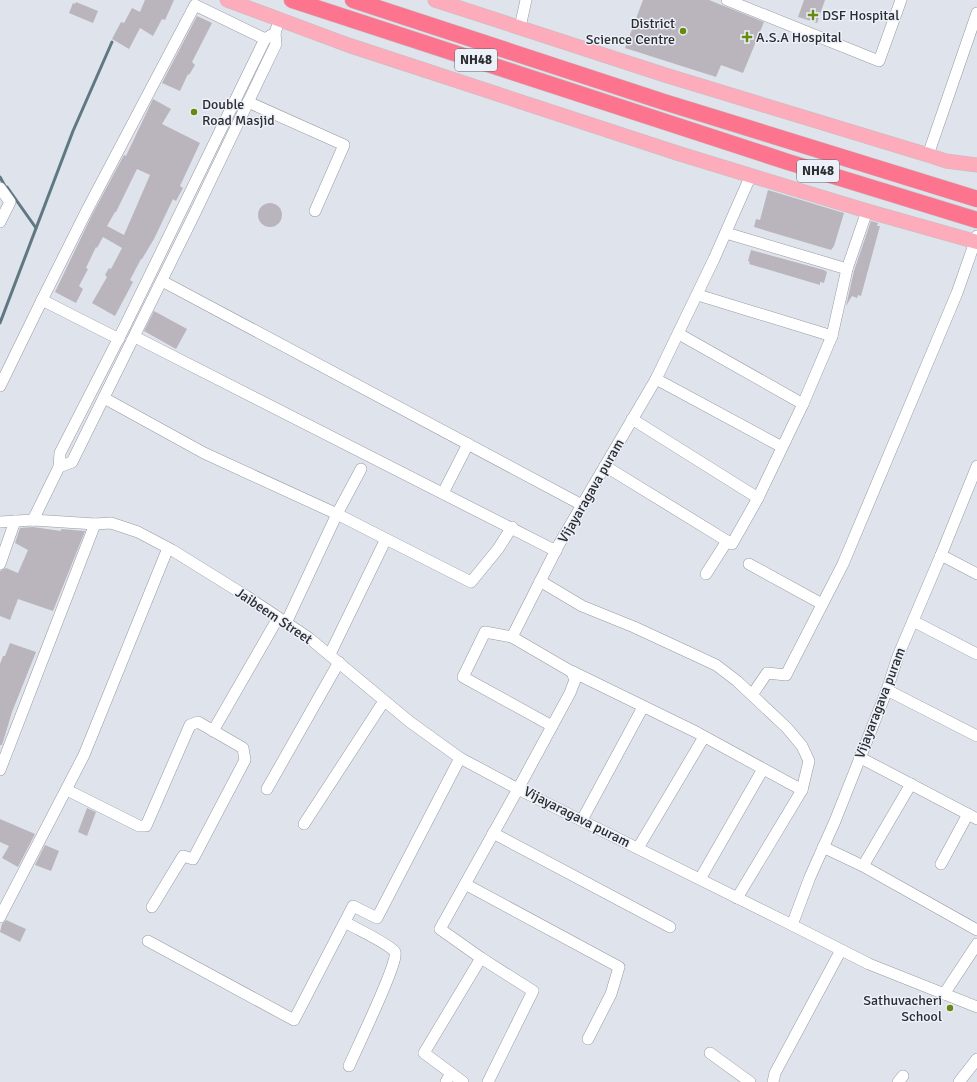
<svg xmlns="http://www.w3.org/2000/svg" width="977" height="1082" viewBox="0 0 977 1082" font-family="Signika,sans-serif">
<rect width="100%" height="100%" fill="#dfe3ec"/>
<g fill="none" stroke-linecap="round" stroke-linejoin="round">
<g stroke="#5f7883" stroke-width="3">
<path d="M0 177 6 188"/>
<path d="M7 187 36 228"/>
<path d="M0 323 73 131 112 42"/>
</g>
</g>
<g fill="#bab5bd" fill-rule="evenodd">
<path d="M145 0H174L165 20 162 19 153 36 140 28 129 49 112 39 121 22 124 23 132 8 140 12Z"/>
<path d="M643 0H709L764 22 743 73 721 65 716 77 625 48Z"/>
<path d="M804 0H825L817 23 798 17Z"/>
<path d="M76 2 98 11 93 23 69 13 73 3 75 4Z"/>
<path d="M197 16 212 23 192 62 195 65 189 75 188 74 180 91 162 83Z"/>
<path d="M153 99 171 109 162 124 200 143 180 186 183 188 176 201 173 199 154 239 142 259H141L130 280 133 282 115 316 92 303 107 277 105 275 109 268 111 269 122 248 103 237 97 248 96 247 86 268 88 269 79 286 83 289 76 303 55 292 92 215 124 155 126 156ZM137 169 150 175 124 235 107 226 115 212H116Z"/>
<path d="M768 190 844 213 834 246 831 250 754 227 756 219 760 220Z"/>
<circle cx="270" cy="215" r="12"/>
<path d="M871 221 878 223 877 226H880L861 296 858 295 857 298 852 296 846 306 854 271Z"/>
<path d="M751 250 824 270 827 272 824 283 820 282V285L749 264 750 262 748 261Z"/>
<path d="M154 311 187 329 176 349 144 331Z"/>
<path d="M33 527 61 531V529L85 531 53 611 18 599 10 620 0 616V571L6 568 18 573 28 550 15 543 20 528Z"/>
<path d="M10 643 36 652 12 712 2 745H0V664L3 656H5Z"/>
<path d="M87 808 96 812 87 836 78 832Z"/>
<path d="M0 819 35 834 18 867 2 858 9 846 0 842Z"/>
<path d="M45 845 59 851 51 871 35 865Z"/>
<path d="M6 920 26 929 20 942 0 932 2 924Z"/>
</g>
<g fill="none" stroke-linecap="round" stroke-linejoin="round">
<g stroke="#979aa3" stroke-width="12">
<g id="minor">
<path d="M727 0 879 61 901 0"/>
<path d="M520 27 526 0"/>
<path d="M248 102 344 145 315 211"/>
<path d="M928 155 977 13"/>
<path d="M0 188 10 202 0 222"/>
<path d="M726 233 847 269"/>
<path d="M162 281 582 505"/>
<path d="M698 295 832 336 847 269 867 211"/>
<path d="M42 300 86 212 195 5 265 39"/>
<path d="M679 334 803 404 758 498"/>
<path d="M135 337 556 551"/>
<path d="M656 379 714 259 751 175"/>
<path d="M0 386 42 300 119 339"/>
<path d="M104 398 204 453 337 514 286 623"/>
<path d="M803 404 832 336"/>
<path d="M782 447 656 379 558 546 512 637 572 672 575 680 570 693 518 789 792 925 810 877 835 821 887 690 898 656 941 555 977 574"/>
<path d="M605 466 732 544 758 498 632 419"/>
<path d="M59 467 72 462 192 219 276 44 275 33 277 27"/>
<path d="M443 493 468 444"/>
<path d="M33 520 59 467 60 453 125 326 265 39 275 33"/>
<path d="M0 522 33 520 95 524 111 523 138 532 172 550 246 596 309 638 410 722 460 758 518 789 440 929 481 958 424 1053 463 1082"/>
<path d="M386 539 471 582 498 549 512 527"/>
<path d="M941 555 977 466"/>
<path d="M0 564 15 521"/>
<path d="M749 564 822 604"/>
<path d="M706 574 727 541"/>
<path d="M540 581 582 606 634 627 716 665 737 681 787 728 802 746 809 761 802 790 696 732 571 671"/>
<path d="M913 621 977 654"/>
<path d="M512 637 485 632 463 677 552 726"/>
<path d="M330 654 386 539 337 514 361 469"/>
<path d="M887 690 977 736"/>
<path d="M752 695 767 673 786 675 843 564 957 293 977 236"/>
<path d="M213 731 278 618"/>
<path d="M859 757 977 819"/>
<path d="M0 770 95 524"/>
<path d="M267 789 339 662"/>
<path d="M67 790 139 826H146L190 725 198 722 243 748 245 760 193 859 183 856 152 907"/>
<path d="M582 820 643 707"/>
<path d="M304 824 384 701"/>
<path d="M493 833 670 927"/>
<path d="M823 847 863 866 977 930"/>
<path d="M638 848 704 737"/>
<path d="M941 864 968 814"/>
<path d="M863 866 911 784"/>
<path d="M700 879 763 769"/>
<path d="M465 884 619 967 611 994 588 1039"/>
<path d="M737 898 802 790"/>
<path d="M0 917 84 755 168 548"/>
<path d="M345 922C356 929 388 943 395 952 400 959 355 1052 349 1066"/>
<path d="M792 925 869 964 977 1007"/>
<path d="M148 941 294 1020 353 906 377 918 460 758"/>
<path d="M481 958 533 991 488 1082"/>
<path d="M944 994 977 944"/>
<path d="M710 1053 750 1082"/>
<path d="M446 1082 451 1073"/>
<path d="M773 1082 775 1073 841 950"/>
<path d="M898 1082 903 1076"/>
<path d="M959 1082 977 1059"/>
</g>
</g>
<g stroke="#bfc0c1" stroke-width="15">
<g id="major">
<path d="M227 0 348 45 680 154 867 211 977 242"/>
<path d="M435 0 665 75 928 155 946 161 977 165"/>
</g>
</g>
<g stroke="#bfc0c1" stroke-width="17">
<g id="highway">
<path d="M292 0 788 162 977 220"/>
<path d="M353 0 664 102 977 199"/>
</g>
</g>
<use href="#minor" stroke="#fff" stroke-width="11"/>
<use href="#major" stroke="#fdacbb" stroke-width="14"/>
<use href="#highway" stroke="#fc748d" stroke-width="16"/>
</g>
<g fill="#688a0e" stroke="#ecf0f9" stroke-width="1.5">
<path d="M811 9h4v4h4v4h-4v4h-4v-4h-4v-4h4z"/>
<circle cx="683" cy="31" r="4"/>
<path d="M745 31h4v4h4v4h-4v4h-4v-4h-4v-4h4z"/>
<circle cx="194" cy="112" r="4"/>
<circle cx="950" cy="1008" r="4"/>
</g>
<g text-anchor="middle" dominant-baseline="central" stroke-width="3" stroke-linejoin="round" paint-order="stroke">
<g fill="#ecf0f9" stroke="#65686c" stroke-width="1">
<rect x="455" y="49" width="42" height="22" rx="3"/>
<rect x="797" y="160" width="42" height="22" rx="3"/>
</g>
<g font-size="13" font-weight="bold" fill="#2b2d30">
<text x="476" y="60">NH48</text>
<text x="818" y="171">NH48</text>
</g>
<g font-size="14" fill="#2b2d30" stroke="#ecf0f9" text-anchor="start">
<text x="822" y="15">DSF Hospital</text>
<text x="675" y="23" text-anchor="end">District<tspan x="675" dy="16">Science Centre</tspan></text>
<text x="756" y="37">A.S.A Hospital</text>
<text x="202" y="104">Double<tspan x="202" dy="16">Road Masjid</tspan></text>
<text x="942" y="1000" text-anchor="end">Sathuvacheri<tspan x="942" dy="16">School</tspan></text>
</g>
<g font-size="14" fill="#2b2d30" stroke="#ecf0f9">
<text transform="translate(591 491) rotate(-60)">Vijayaragava puram</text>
<text transform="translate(274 616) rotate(34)">Jaibeem Street</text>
<text transform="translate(880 703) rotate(-69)">Vijayaragava puram</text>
<text transform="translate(577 817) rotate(27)">Vijayaragava puram</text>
</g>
</g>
</svg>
